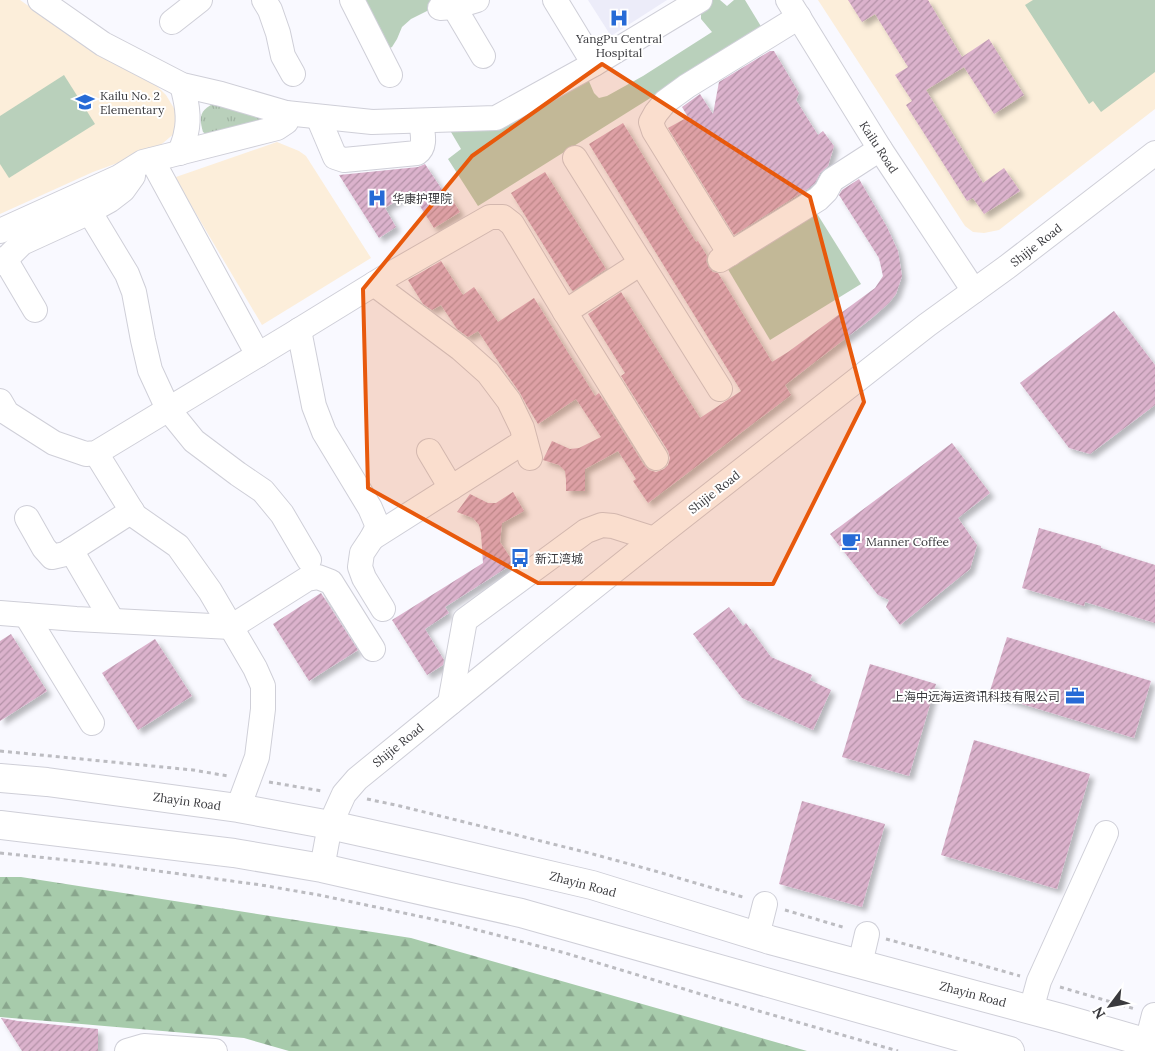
<svg xmlns="http://www.w3.org/2000/svg" width="1155" height="1051" viewBox="0 0 1155 1051" font-family="Lora,'Noto Sans SC',serif">
<defs>
<pattern id="grass-tufts" width="24" height="20" patternUnits="userSpaceOnUse" patternTransform="scale(1.25)"><rect width="24" height="20" fill="#b9d0bb"/><path d="M3 7l-1-3M5 7V3M7 7l1-3M15 17l-1-3M17 17v-4M19 17l1-3" fill="none" stroke="#a0b3a2"/></pattern>
<pattern id="forest-firs" width="22" height="20" patternUnits="userSpaceOnUse" patternTransform="scale(1.25)"><rect width="22" height="20" fill="#a7cbab"/><path d="M5 1l3.5 6h-7zM16 11l3.5 6h-7z" fill="#89a68d"/></pattern>
<pattern id="building-hatch" width="6" height="6" patternUnits="userSpaceOnUse" patternTransform="scale(1.25)"><rect width="6" height="6" fill="#dbb2cc"/><path d="M-1 1l2-2M0 6l6-6M5 7l2-2" fill="none" stroke="#b392a7"/></pattern>
<filter id="shadow"><feDropShadow dx="4.5" dy="4.5" stdDeviation="2.5" flood-color="#0004"/></filter>
</defs>
<rect width="100%" height="100%" fill="#f9f9ff"/>
<path fill="#ececf9" d="M588 0H667L611 36Z"/>
<g fill="#fceeda">
<path d="M0 0H20L47 19 154 83 166 95 175 110 178 125 176 132 163 143 153 150 93 172 0 214Z"/>
<path d="M818 0H1155V109L999 230 984 233 973 232 965 226Z"/>
<path d="M277 142 299 151 306 156 371 258 262 325 176 180V177Z"/>
</g>
<path fill="url(#grass-tufts)" d="M217 102 267 117 262 126 209 136 203 132C198 115 201 109 217 102Z"/>
<path fill="url(#forest-firs)" d="M0 877H21L411 938 807 1051H289L244 1038 0 1017Z"/>
<g fill="#b9d0bb">
<path d="M356 0H468L441 4 411 19 402 27 397 39 392 47 382 52Z"/>
<path d="M712 0H720L727 6 734 0H745L762 28 478 206 448 159 461 149 448 127 588 79 594 93 599 98 607 96 643 76 712 32 701 19V8Z"/>
<path d="M1033 0H1155V72L1101 112 1093 101 1089 104 1025 5Z"/>
<path d="M64 75 95 124 9 178 0 164V116Z"/>
<path d="M816 212 861 284 770 340 726 266Z"/>
</g>
<g fill="url(#building-hatch)" filter="url(#shadow)">
<path d="M848 0H928L962 57 989 39 1024 95 994 114 964 67 926 90 983 183 1004 168 1020 191 984 214 973 198 967 201 906 105 912 101 895 75 908 67 875 14 862 22Z"/>
<path d="M770 51H774L799 93 796 100 818 135 823 131 834 146 828 166 820 173 815 183 809 188 734 235 668 128 688 117 682 107 700 94 713 114 719 82Z"/>
<path d="M623 123 696 242 698 241 707 256 706 261 709 268 713 272 718 273 772 362 788 352 875 288 883 276 879 258 839 195 842 190 859 179 887 227 898 251 902 276 896 294 889 303 872 318 785 385 791 395 648 503 633 481 636 479 618 451 585 469V491H566V480L565 471 559 465 543 460 552 441 570 449 579 448 601 437 576 399 538 424 527 406 520 393 506 373 478 331 468 337 457 329 441 305 432 310 423 304 408 280 441 261 463 295 474 287 498 322 534 298 595 396 599 393 644 465 649 470 656 472 664 469 668 465 670 458 668 451 621 376 625 373 588 314 621 292 700 418 741 391 589 144Z"/>
<path d="M425 164 443 191 446 190 460 212 434 228 411 192 385 208 396 227 379 238 339 175 418 167Z"/>
<path d="M545 172 606 269 573 291 571 289 511 193Z"/>
<path d="M1114 311 1155 365V405L1090 454 1069 448 1020 383Z"/>
<path d="M952 443 990 493 958 518 977 545 970 569 900 625 886 607 889 600 878 595 830 534Z"/>
<path d="M513 492 524 511 502 523 500 542 514 563 445 607 449 613 425 629 444 660 443 665 427 675 392 620 483 563 481 533 479 525 473 518 457 512 470 494 488 503H496Z"/>
<path d="M1039 528 1101 546V548L1155 565V623L1085 602 1084 606 1022 588Z"/>
<path d="M321 593 358 650 309 681 273 624Z"/>
<path d="M729 607 743 626 746 623 771 657 812 675 810 680 831 690 813 730 742 698 693 634Z"/>
<path d="M11 634 47 691 0 721V641Z"/>
<path d="M1007 637 1151 681 1134 738 989 694Z"/>
<path d="M155 639 192 696 138 730 102 673Z"/>
<path d="M870 664 936 684 909 776 842 757Z"/>
<path d="M974 740 1090 774 1057 889 941 855Z"/>
<path d="M802 801 885 824 862 907 779 884Z"/>
<path d="M1 1018 18 1021 98 1029V1051H22Z"/>
</g>
<g fill="none" stroke-linecap="round" stroke-linejoin="round">
<g stroke="#cfcfd8" stroke-width="26">
<g id="minor">
<path d="M40 0 103 44 182 85 221 94 286 113 372 122 496 118 594 64 700 0"/>
<path d="M264 0 270 10 278 33 283 56 293 74"/>
<path d="M352 0 390 75"/>
<path d="M555 0 594 64"/>
<path d="M788 0 880 149 974 291"/>
<path d="M454 7 483 56"/>
<path d="M440 8 454 7 477 0"/>
<path d="M172 22 200 0"/>
<path d="M318 117 335 157 344 160 417 153C427 146 422 132 421 121"/>
<path d="M180 153C182 146 185 140 186 133 190 117 186 100 182 85"/>
<path d="M575 158 720 389"/>
<path d="M152 160 258 355"/>
<path d="M89 211 127 274 134 292 143 340 150 370 168 409 194 441 238 474 263 491 282 514 309 560"/>
<path d="M0 231 119 177 143 162 277 128 286 122V113"/>
<path d="M730 254 654 131 651 122 656 113 665 102 687 86 799 17"/>
<path d="M5 259 35 310"/>
<path d="M720 260 818 199 826 191 832 180 880 149"/>
<path d="M0 263 10 255 22 243 81 216 110 200 123 190 133 176"/>
<path d="M374 284 461 349 488 373 509 401 522 428 530 458"/>
<path d="M565 312 641 263"/>
<path d="M299 330 314 406 324 432 370 508 376 522 377 528 372 538 362 553 360 567 364 578 383 609"/>
<path d="M0 401 7 413 54 443 86 454 96 453 291 335 382 279 490 217H503L512 224 565 312 656 458"/>
<path d="M429 451 451 488"/>
<path d="M96 453 135 516 178 546 210 591 255 668 263 686V709L257 757 238 808"/>
<path d="M27 518 44 548 52 557 65 554 132 511"/>
<path d="M372 538 525 441"/>
<path d="M71 550 112 620"/>
<path d="M0 613 76 619 231 627 307 579 318 577 331 582 373 649"/>
<path d="M26 615 92 723"/>
<path d="M450 703 465 620 586 531 602 525 613 526 654 539"/>
<path d="M322 868 330 825 344 794 357 779 535 634 654 539 927 325 1007 267 1155 153"/>
<path d="M757 936 765 904"/>
<path d="M860 964 867 934"/>
<path d="M1031 1010 1039 981 1106 833"/>
<path d="M1147 1043 1154 1015"/>
<path d="M127 1051 144 1046 215 1051"/>
</g>
</g>
<g stroke="#cfcfd8" stroke-width="30">
<g id="major">
<path d="M0 778 47 782 238 808 330 825 434 848 592 885 770 940 1061 1018 1155 1045"/>
<path d="M0 825 234 853 322 868 521 913 1010 1051"/>
</g>
</g>
<g stroke="#bcbcc1" stroke-width="3" stroke-dasharray="4 4" stroke-linecap="butt">
<path d="M0 751 193 770 228 776"/>
<path d="M269 782 322 791"/>
<path d="M367 799 400 806 589 853 655 871 746 898"/>
<path d="M0 853 114 865 261 885 319 895 451 923 565 953 717 999 898 1051"/>
<path d="M785 910 846 928"/>
<path d="M886 939 946 955 1020 976"/>
<path d="M1060 987 1135 1009"/>
</g>
<use href="#minor" stroke="#fff" stroke-width="24"/>
<use href="#major" stroke="#fff" stroke-width="28"/>
</g>
<path fill="#e8590c" fill-opacity="0.2" stroke="#e8590c" stroke-width="4" stroke-linejoin="round" d="M602 64 810 197 864 402 773 584 538 583 368 488 363 289 472 156Z"/>
<defs>
<g id="hospital-bare" transform="scale(1.5)"><path d="M-5-5h3v3.5h4V-5h3V5h-3V1.5h-4V5h-3Z" fill="#266ad6" stroke="#fff" stroke-width="2.5" paint-order="stroke"/></g>
<g id="school-bare" transform="scale(1.5)"><path d="M0-5L7-2L0 1L-7-2ZM-4 1L0 2.5L4 1V4Q0 6-4 4Z" fill="#266ad6" stroke="#fff" stroke-width="2.5" paint-order="stroke"/></g>
<g id="cafe-bare" transform="scale(1.5)"><path d="M-5.5-4.5H6V0H3Q3 3.5 0 3.5H-2.5Q-5.5 3.5-5.5 0ZM3-3.2v2h1.7v-2ZM-6 4.5H4V6H-6Z" fill="#266ad6" stroke="#fff" stroke-width="2.5" paint-order="stroke"/></g>
<g id="bus-bare" transform="scale(1.5)"><path d="M-5-6H5V4H4V6H2V4H-2V6H-4V4H-5ZM-3.5-4V0h7V-4ZM-3.5 1.2v1.5H-2V1.2ZM2 1.2v1.5H3.5V1.2Z" fill="#266ad6" stroke="#fff" stroke-width="2.5" paint-order="stroke"/></g>
<g id="office-bare" transform="scale(1.5)"><path d="M-6-3h4V-5.5h4V-3h4V5H-6ZM-1-4.5V-3h2v-1.5ZM-6 0V1H6V0Z" fill="#266ad6" stroke="#fff" stroke-width="2.5" paint-order="stroke"/></g>
</defs>
<g fill-rule="evenodd">
<use href="#hospital-bare" x="619" y="18"/>
<use href="#school-bare" x="85" y="102"/>
<use href="#hospital-bare" x="377" y="198"/>
<use href="#cafe-bare" x="851" y="541"/>
<use href="#bus-bare" x="520" y="558"/>
<use href="#office-bare" x="1075" y="696"/>
</g>
<g text-anchor="middle" dominant-baseline="central" stroke-width="4" stroke-linejoin="round" paint-order="stroke">
<g font-size="12" fill="#3a3a3e" stroke="#fff" text-anchor="start">
<text x="619" y="38" text-anchor="middle">YangPu Central<tspan x="619" dy="14">Hospital</tspan></text>
<text x="100" y="95">Kailu No. 2<tspan x="100" dy="14">Elementary</tspan></text>
<text x="392" y="198">华康护理院</text>
<text x="866" y="541">Manner Coffee</text>
<text x="535" y="558">新江湾城</text>
<text x="1060" y="696" text-anchor="end">上海中远海运资讯科技有限公司</text>
</g>
<g font-size="12" fill="#3a3a3e" stroke="#fff">
<text transform="translate(879 147) rotate(57)">Kailu Road</text>
<text transform="translate(1036 245) rotate(-38)">Shijie Road</text>
<text transform="translate(714 492) rotate(-38)">Shijie Road</text>
<text transform="translate(398 745) rotate(-39)">Shijie Road</text>
<text transform="translate(187 801) rotate(8)">Zhayin Road</text>
<text transform="translate(583 884) rotate(15)">Zhayin Road</text>
<text transform="translate(973 994) rotate(15)">Zhayin Road</text>
</g>
</g>
<g transform="translate(1110 1006) rotate(238)" stroke="#ffffff" stroke-width="4" paint-order="stroke">
<path d="M0-4L9 19L0 12L-9 19Z" fill="#3a3a3e"/>
<text y="-8" font-size="14" font-weight="bold" text-anchor="middle" fill="#3a3a3e">N</text>
</g>
</svg>
